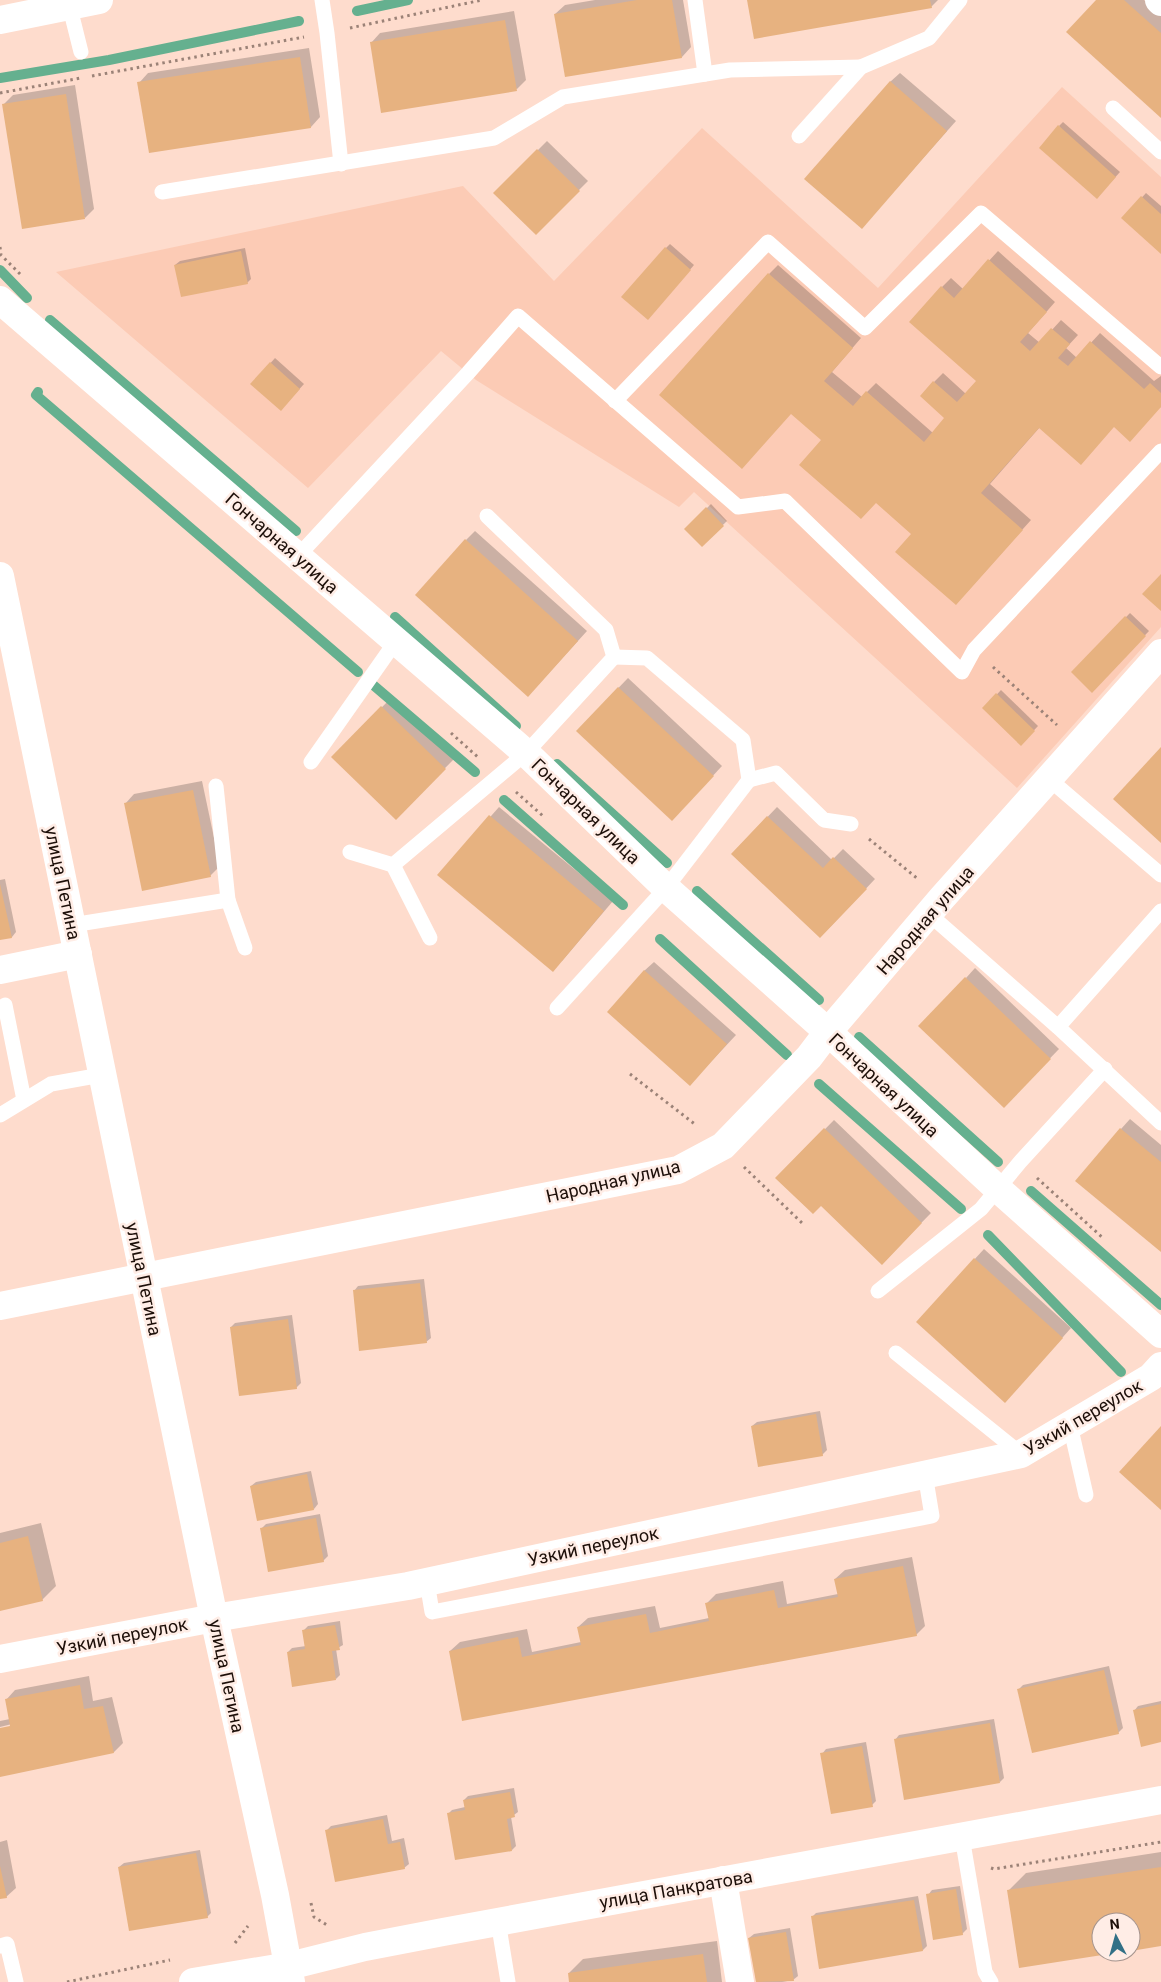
<svg xmlns="http://www.w3.org/2000/svg" width="1161" height="1982" viewBox="0 0 1161 1982" font-family="Roboto,sans-serif">
<rect width="100%" height="100%" fill="#fedccd"/>
<path fill="#fccbb5" d="M1062 87 1161 177V627L1017 788 694 492 679 507 476 380 441 351 308 488 56 272 463 186 554 281 702 128 878 288Z"/>
<g fill="#0003">
<path d="M595 0H683L691 47 682 57 555 14 565 5Z"/>
<path d="M748 0H938L931 7Z"/>
<path d="M1097 0H1144L1161 16V116Z"/>
<path d="M514 11 526 80 517 89 371 43 380 33Z"/>
<path d="M309 48 320 117 311 127 139 83 148 73Z"/>
<path d="M900 73 956 121 862 227 890 82Z"/>
<path d="M75 85 94 209 85 218 4 104 13 95Z"/>
<path d="M1063 122 1120 172 1101 193 1059 126Z"/>
<path d="M547 141 588 181 536 233 495 193Z"/>
<path d="M1146 193 1161 206V252L1123 218Z"/>
<path d="M670 244 694 265 652 314 666 248Z"/>
<path d="M245 248 251 279 247 283 175 265 180 261Z"/>
<path d="M998 251 1055 302 1028 333 1040 343 1061 320 1078 335 1066 348 1077 358 1100 333 1154 381 1161 376V407L1115 426 1040 427 990 484 1031 520 965 594 913 533 823 440 769 274 778 265 861 338 832 372 862 397 876 383 933 433 946 418 934 382 943 373 966 394 978 381 942 287 951 278 963 289Z"/>
<path d="M275 358 304 384 285 405 252 384Z"/>
<path d="M711 504 727 521 702 545 686 529Z"/>
<path d="M475 531 587 631 537 686 466 540Z"/>
<path d="M1130 613 1149 631 1092 691 1073 672Z"/>
<path d="M628 678 722 766 681 810 577 731Z"/>
<path d="M1001 690 1038 726 1021 744 984 708Z"/>
<path d="M391 698 454 759 396 818 333 757Z"/>
<path d="M202 781 220 866 210 876 125 804 134 794Z"/>
<path d="M499 807 613 901 562 961 439 875Z"/>
<path d="M777 807 832 860 843 849 875 879 829 928 732 854Z"/>
<path d="M5 879 16 932 12 937 0 939V880Z"/>
<path d="M654 962 736 1035 690 1084 644 971Z"/>
<path d="M975 968 1059 1049 1013 1097 966 978Z"/>
<path d="M1130 1119 1161 1145V1251L1121 1129Z"/>
<path d="M834 1120 931 1213 882 1263 821 1204 777 1178Z"/>
<path d="M984 1249 1071 1328 1014 1392 917 1322Z"/>
<path d="M424 1279 431 1338 426 1342 354 1291 358 1286Z"/>
<path d="M292 1315 301 1383 296 1388 231 1327 235 1323Z"/>
<path d="M820 1411 827 1450 822 1455 752 1426 757 1422Z"/>
<path d="M311 1471 318 1504 314 1509 251 1486 256 1482Z"/>
<path d="M320 1514 328 1556 323 1561 262 1528 266 1524Z"/>
<path d="M41 1523 56 1586 42 1600 0 1610V1533Z"/>
<path d="M912 1557 925 1626 916 1635 591 1696 450 1651 460 1642 527 1629 532 1652 581 1642 578 1627 588 1618 655 1606 660 1628 709 1618 707 1603 716 1594 783 1581 787 1604 838 1594 835 1579 845 1570Z"/>
<path d="M340 1621 343 1645 336 1649 340 1675 336 1679 288 1652 292 1648 306 1646 303 1631 308 1626Z"/>
<path d="M1109 1666 1123 1728 1118 1733 1019 1689 1023 1685Z"/>
<path d="M89 1676 93 1701 112 1697 123 1743 114 1752 0 1775V1729L16 1726V1723L0 1727V1721L10 1719 6 1700 15 1690Z"/>
<path d="M1161 1701V1741L1134 1711 1138 1706Z"/>
<path d="M994 1719 1004 1778 1000 1782 895 1740 899 1735Z"/>
<path d="M866 1742 876 1801 872 1805 822 1754 826 1749Z"/>
<path d="M514 1788 518 1812 511 1817 516 1846 512 1850 448 1814 452 1810 465 1807 464 1800 468 1796Z"/>
<path d="M387 1815 392 1841 404 1838 409 1864 404 1868 326 1831 331 1826Z"/>
<path d="M7 1840 16 1888 6 1897 0 1898V1842Z"/>
<path d="M200 1850 211 1913 207 1917 119 1867 124 1863Z"/>
<path d="M1161 1852V1945L1131 1950V1922H1101V1952H1115L1020 1967 1008 1891 1026 1873Z"/>
<path d="M960 1886 967 1929 962 1934 928 1895 932 1890Z"/>
<path d="M918 1896 927 1946 923 1950 812 1917 816 1913Z"/>
<path d="M790 1928 798 1976 793 1980 782 1982H757L749 1938 754 1934Z"/>
<path d="M717 1941 722 1982H570L569 1973 583 1959Z"/>
</g>
<g fill="none" stroke-linecap="round" stroke-linejoin="round">
<g stroke="#65b08f" stroke-width="10">
<path d="M357 11 408 0"/>
<path d="M0 78 109 60 299 21"/>
<path d="M0 270 27 298"/>
<path d="M50 320 296 531"/>
<path d="M38 392 36 395 358 672"/>
<path d="M395 617 516 726"/>
<path d="M372 684 475 772"/>
<path d="M557 764 667 863"/>
<path d="M504 800 623 905"/>
<path d="M697 891 819 1000"/>
<path d="M660 939 787 1055"/>
<path d="M859 1037 998 1162"/>
<path d="M819 1084 961 1209"/>
<path d="M1031 1191 1161 1305"/>
<path d="M988 1235 1121 1372"/>
</g>
</g>
<g fill="#e7b280">
<path d="M637 0H672L682 58 565 77 554 14Z"/>
<path d="M747 0H930L932 8 754 39Z"/>
<path d="M1096 0H1124L1161 33V118L1066 32Z"/>
<path d="M505 20 517 91 381 113 370 42Z"/>
<path d="M300 57 311 128 149 153 137 82Z"/>
<path d="M890 81 947 131 862 229 804 179Z"/>
<path d="M66 94 85 219 22 229 2 104Z"/>
<path d="M1058 125 1116 177 1097 199 1039 148Z"/>
<path d="M537 149 580 191 536 235 493 193Z"/>
<path d="M1141 196 1161 214V254L1121 218Z"/>
<path d="M665 247 691 270 648 320 621 297Z"/>
<path d="M241 251 248 284 181 297 174 265Z"/>
<path d="M988 259 1047 312 1020 342 1030 351 1051 328 1070 344 1058 358 1068 366 1090 341 1144 389 1150 383 1161 393V407L1130 442 1114 427 1081 465 1039 428 981 493 1023 530 956 605 895 552 911 534 876 503 861 519 799 465 821 440 791 414 742 469 659 395 768 273 853 348 824 381 853 406 866 391 924 442 944 418 920 396 933 381 957 402 976 381 909 322 941 286 954 298Z"/>
<path d="M270 362 300 389 281 411 250 384Z"/>
<path d="M706 507 724 526 702 547 684 529Z"/>
<path d="M465 539 578 641 528 697 415 595Z"/>
<path d="M1161 574V611L1142 594Z"/>
<path d="M1125 616 1146 636 1092 693 1071 672Z"/>
<path d="M618 687 714 776 672 821 576 731Z"/>
<path d="M996 693 1035 731 1021 746 982 708Z"/>
<path d="M381 706 446 769 396 820 331 757Z"/>
<path d="M1161 747V843L1113 799Z"/>
<path d="M193 790 211 877 142 891 124 803Z"/>
<path d="M489 815 604 911 553 972 437 875Z"/>
<path d="M767 816 823 868 833 857 867 889 820 938 731 854Z"/>
<path d="M0 884 12 938 0 940Z"/>
<path d="M644 970 727 1044 690 1086 607 1012Z"/>
<path d="M965 977 1051 1059 1004 1108 918 1026Z"/>
<path d="M824 1128 922 1223 882 1265 821 1206 813 1214 775 1178Z"/>
<path d="M1120 1128 1161 1162V1252L1075 1181Z"/>
<path d="M974 1258 1063 1338 1005 1403 916 1322Z"/>
<path d="M420 1283 427 1343 359 1351 353 1290Z"/>
<path d="M288 1319 297 1389 239 1396 230 1327Z"/>
<path d="M816 1414 823 1456 758 1467 751 1426Z"/>
<path d="M1161 1426V1510L1119 1472Z"/>
<path d="M307 1474 314 1510 257 1521 250 1486Z"/>
<path d="M316 1518 324 1562 268 1572 260 1528Z"/>
<path d="M28 1536 43 1601 0 1611V1543Z"/>
<path d="M903 1566 917 1636 462 1721 449 1651 518 1637 522 1657 581 1645 577 1627 646 1614 650 1633 709 1621 705 1603 774 1590 778 1608 838 1597 834 1579Z"/>
<path d="M335 1625 340 1650 332 1651 336 1680 292 1687 287 1652 305 1649 302 1630Z"/>
<path d="M1104 1670 1119 1734 1032 1753 1017 1689Z"/>
<path d="M80 1685 84 1709 103 1706 114 1753 0 1777V1728L10 1726 5 1699Z"/>
<path d="M1161 1704V1742L1141 1747 1133 1710Z"/>
<path d="M990 1723 1000 1783 904 1800 894 1739Z"/>
<path d="M862 1746 873 1807 831 1814 820 1753Z"/>
<path d="M510 1792 515 1817 507 1819 512 1851 455 1860 447 1813 465 1810 463 1800Z"/>
<path d="M383 1819 388 1844 400 1842 405 1869 335 1882 325 1830Z"/>
<path d="M196 1853 208 1918 129 1931 118 1867Z"/>
<path d="M0 1866 7 1898 0 1899Z"/>
<path d="M1161 1867V1946L1131 1951V1922H1101V1952L1115 1953 1019 1968 1007 1890Z"/>
<path d="M956 1889 963 1935 933 1940 926 1894Z"/>
<path d="M914 1900 923 1951 819 1969 811 1916Z"/>
<path d="M786 1932 794 1981 756 1982 748 1938Z"/>
<path d="M703 1954 707 1982H569L568 1973Z"/>
</g>
<g fill="none" stroke-linecap="round" stroke-linejoin="round">
<g stroke="#9b8277" stroke-width="3" stroke-dasharray="2.5 4" stroke-linecap="butt">
<path d="M350 28 482 0"/>
<path d="M92 76 304 37"/>
<path d="M0 93 81 78"/>
<path d="M0 247 1 255 21 275"/>
<path d="M993 667 1057 725"/>
<path d="M451 733 480 759"/>
<path d="M516 792 543 816"/>
<path d="M869 839 918 879"/>
<path d="M630 1074 696 1125"/>
<path d="M744 1167 803 1224"/>
<path d="M1037 1178 1103 1238"/>
<path d="M991 1868 994 1869 1161 1842"/>
<path d="M311 1903 314 1917 327 1925"/>
<path d="M235 1943 248 1926"/>
<path d="M67 1982 170 1960"/>
</g>
<g stroke="#fff" stroke-width="15">
<path d="M68 0 81 52"/>
<path d="M322 0 327 33 341 164"/>
<path d="M695 0 705 74"/>
<path d="M1113 108 1161 152"/>
<path d="M799 136 861 67 929 38 960 0"/>
<path d="M162 192 494 138 563 97 730 70 861 67"/>
<path d="M615 401 768 242 865 328 981 213 1161 367"/>
<path d="M298 556 468 373 518 316 738 507 785 501 962 672 974 650 1161 451"/>
<path d="M311 762 396 641"/>
<path d="M1049 779 1161 875"/>
<path d="M749 780 776 773 824 820 851 824"/>
<path d="M216 786 228 900"/>
<path d="M350 852 393 865 526 753 614 657 606 630 487 516"/>
<path d="M393 865 430 938"/>
<path d="M929 914 1058 1027 1161 1123"/>
<path d="M72 925 228 900 245 948"/>
<path d="M5 1005 24 1100"/>
<path d="M557 1008 666 888 749 780 743 740 647 658 614 657"/>
<path d="M1058 1027 1161 911"/>
<path d="M0 1115 51 1084 101 1075"/>
<path d="M878 1291 981 1209 1020 1162 1105 1069"/>
<path d="M896 1353 1021 1454"/>
<path d="M1070 1425 1086 1495"/>
<path d="M427 1582 432 1612 932 1516 925 1474"/>
<path d="M962 1837 985 1972 991 1982"/>
<path d="M498 1921 508 1982"/>
<path d="M0 1946 7 1944 16 1982"/>
</g>
<g stroke="#fff" stroke-width="28">
<path d="M1159 0 1161 2"/>
<path d="M0 20 99 0"/>
<path d="M0 300 526 753 666 888 828 1032 998 1189 1161 1334"/>
<path d="M0 970 78 954"/>
<path d="M0 1306 678 1170 723 1146 809 1057 828 1032 942 898 1161 653"/>
<path d="M0 1659 214 1618 408 1586 1021 1454 1151 1377 1161 1366"/>
<path d="M723 1880 740 1982"/>
</g>
<g stroke="#fff" stroke-width="28">
<path d="M0 576 214 1618 275 1895 291 1982"/>
<path d="M193 1982 289 1966 365 1947 443 1932 1161 1800"/>
</g>
</g>
<g text-anchor="middle" dominant-baseline="central" stroke-width="5" stroke-linejoin="round" paint-order="stroke">
<g font-size="18" fill="#1d0f09" stroke="#ffede6">
<text transform="translate(282 543) rotate(41)">Гончарная улица</text>
<text transform="translate(586 811) rotate(44)">Гончарная улица</text>
<text transform="translate(63 883) rotate(78)">улица Петина</text>
<text transform="translate(925 920) rotate(-49)">Народная улица</text>
<text transform="translate(884 1085) rotate(43)">Гончарная улица</text>
<text transform="translate(613 1181) rotate(-13)">Народная улица</text>
<text transform="translate(144 1279) rotate(78)">улица Петина</text>
<text transform="translate(1083 1417) rotate(-30)">Узкий переулок</text>
<text transform="translate(593 1546) rotate(-12)">Узкий переулок</text>
<text transform="translate(122 1636) rotate(-11)">Узкий переулок</text>
<text transform="translate(227 1676) rotate(78)">улица Петина</text>
<text transform="translate(676 1889) rotate(-10)">улица Панкратова</text>
</g>
</g>
<g transform="translate(1116 1937) rotate(354)"><circle r="24" fill="#ffede6" stroke="#a5948e"/>
<path d="M0-4L9 19L0 12L-9 19Z" fill="#327086"/>
<text y="-8" font-size="14" font-weight="bold" text-anchor="middle" fill="#1d0f09">N</text>
</g>
</svg>
